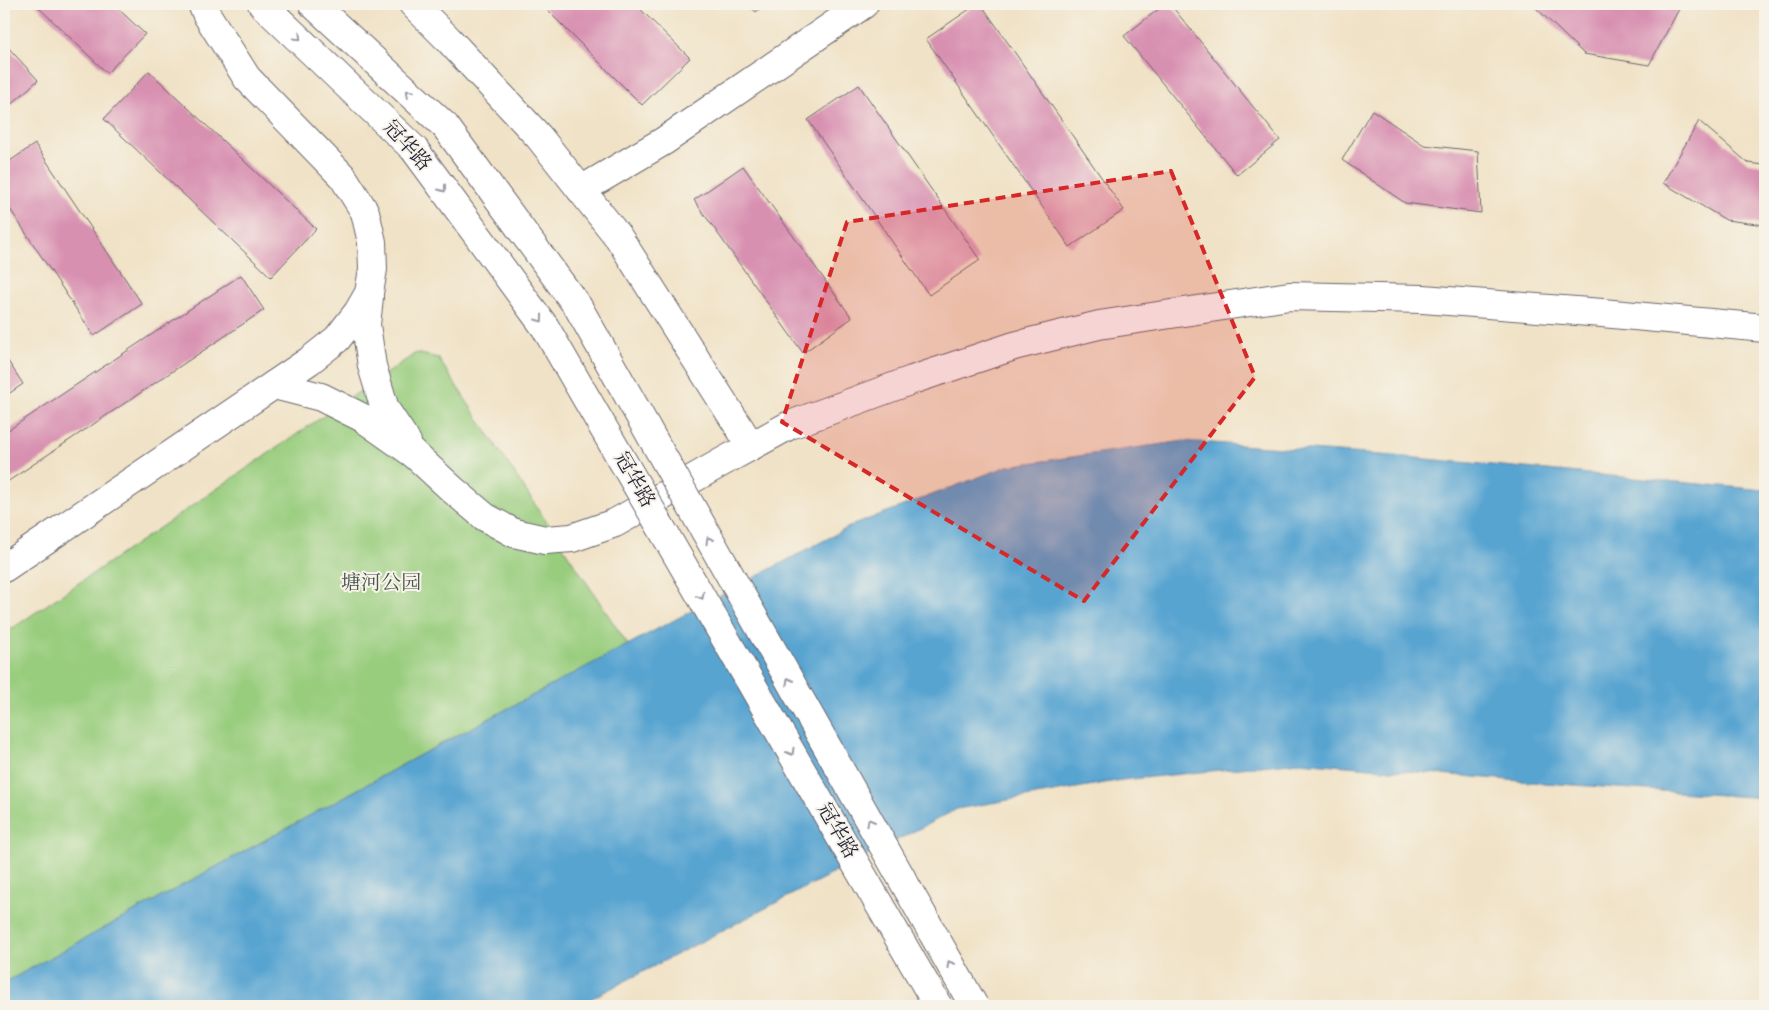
<svg xmlns="http://www.w3.org/2000/svg" width="1769" height="1010" viewBox="0 0 1769 1010" font-family="'IM FELL English','Noto Serif SC',serif">
<rect width="100%" height="100%" fill="#f7f3e8"/>
<filter id="ink" filterUnits="userSpaceOnUse"><feTurbulence type="fractalNoise" baseFrequency=".02" numOctaves="2"/><feDisplacementMap in="SourceGraphic" scale="10" xChannelSelector="R" yChannelSelector="G"/><feConvolveMatrix kernelMatrix="1 2 1 2 8 2 1 2 1" color-interpolation-filters="sRGB"/></filter>
<filter id="wash" filterUnits="userSpaceOnUse"><feTurbulence type="fractalNoise" baseFrequency=".0096" numOctaves="4" result="noise"/><feDisplacementMap in="SourceGraphic" scale="20" xChannelSelector="R" yChannelSelector="G"/><feGaussianBlur stdDeviation="1.12" result="paint"/><feColorMatrix in="noise" values="0 0 0 0 0 0 0 0 0 0 0 0 0 0 0 0 0 1.4 0 .05"/><feComposite in="paint" operator="in"/></filter>
<g filter="url(#wash)">
<rect width="100%" height="100%" fill="#f0e2c6"/>
<path fill="#99cd7e" stroke="#5e785c" d="M416 353 438 358 628 645 424 753 4 983V634Z"/>
<path fill="#58a4d1" stroke="#3d6386" d="M1184 441 1394 456 1765 490V798L1544 783 1300 762 1122 780 957 809 577 1006H4V983L424 753 853 525 1008 466Z"/>
<g id="blocks">
<g fill="#d890b1">
<path d="M35 4H113L145 34 107 73Z"/>
<path d="M541 4H635L690 58 642 105Z"/>
<path d="M747 4H765L756 12Z"/>
<path d="M977 4H981L1124 210 1070 247 926 39Z"/>
<path d="M1165 4H1170L1280 140 1237 175 1124 36Z"/>
<path d="M1536 4H1645L1679 9 1649 65 1584 54 1534 6Z"/>
<path d="M4 43 38 80 4 111Z"/>
<path d="M149 71 316 229 271 277 104 119Z"/>
<path d="M859 85 980 260 929 295 808 120Z"/>
<path d="M1372 110 1424 145 1478 151 1481 213 1405 203 1342 160Z"/>
<path d="M1699 121 1748 163 1765 165V225L1726 220 1663 183Z"/>
<path d="M35 144 142 304 94 336 4 200V165Z"/>
<path d="M743 166 852 318 803 353 694 200Z"/>
<path d="M241 275 264 310 4 484V433Z"/>
<path d="M4 355 23 384 4 397Z"/>
</g>
</g>
</g>
<g filter="url(#ink)">
<use href="#blocks" fill-opacity="0" stroke="#6a656c" stroke-width="1"/>
<g fill="none" stroke-linecap="round" stroke-linejoin="round">
<g stroke="#6a656c" stroke-width="30">
<g id="street">
<path d="M413 4 448 39 539 137 619 238 751 446"/>
<path d="M581 190 664 141 864 4"/>
<path d="M369 297 366 325 372 366 385 409 407 442"/>
<path d="M274 385 321 397 363 418 414 454 453 490 485 517 514 533 545 540 572 538 615 523 724 461 790 425 912 380 1014 346 1099 325 1289 296 1423 299 1602 313 1765 328"/>
<path d="M4 568 309 361 337 339 358 312 369 293 373 269 372 242 365 212 343 177 247 78 207 15 202 4"/>
</g>
</g>
<g stroke="#6a656c" stroke-width="30">
<g id="secondary">
<path d="M262 4 414 149"/>
<path d="M313 4 445 126"/>
</g>
</g>
<use href="#street" stroke="#fff" stroke-width="28"/>
<use href="#secondary" stroke="#fff" stroke-width="28"/>
<g stroke="#6a656c" stroke-width="30" stroke-linecap="butt">
<g id="secondary-bridge">
<path d="M445 126 578 307 974 1006"/>
<path d="M414 149 545 327 938 1006"/>
</g>
</g>
<use href="#secondary-bridge" stroke="#fff" stroke-width="28"/>
</g>
<defs><path id="oneway-chevron" d="M-2-3.5L2.5 0L-2 3.5" fill="none" stroke-width="1.6" stroke-linecap="round" stroke-linejoin="round" transform="scale(1.25)"/></defs>
<g stroke="#9c9ca7">
<use href="#oneway-chevron" transform="translate(298 37) rotate(44)"/>
<use href="#oneway-chevron" transform="translate(409 93) rotate(-137)"/>
<use href="#oneway-chevron" transform="translate(443 189) rotate(54)"/>
<use href="#oneway-chevron" transform="translate(540 319) rotate(54)"/>
<use href="#oneway-chevron" transform="translate(709 540) rotate(-120)"/>
<use href="#oneway-chevron" transform="translate(701 596) rotate(60)"/>
<use href="#oneway-chevron" transform="translate(789 681) rotate(-120)"/>
<use href="#oneway-chevron" transform="translate(791 752) rotate(60)"/>
<use href="#oneway-chevron" transform="translate(870 822) rotate(-120)"/>
<use href="#oneway-chevron" transform="translate(950 964) rotate(-120)"/>
</g>
</g>
<path fill="#d62828" fill-opacity="0.2" stroke="#d62828" stroke-width="4" stroke-dasharray="10 6" stroke-linejoin="round" d="M1171 171 1255 377 1084 601 782 422 847 222Z"/>
<g text-anchor="middle" dominant-baseline="central" stroke-width="4" stroke-linejoin="round" paint-order="stroke">
<g font-size="20" fill="#22223b" stroke="#f7f3e8">
<text transform="translate(407 146) rotate(48)">冠华路</text>
<text transform="translate(634 480) rotate(60)">冠华路</text>
<text transform="translate(837 831) rotate(60)">冠华路</text>
</g>
<g font-size="20" fill="#46554f" stroke="#f7f3e8">
<text x="381" y="583">塘河公园</text>
</g>
</g>
<rect width="1769" height="1010" fill="none" stroke="#f7f3e8" stroke-width="20"/>
</svg>
